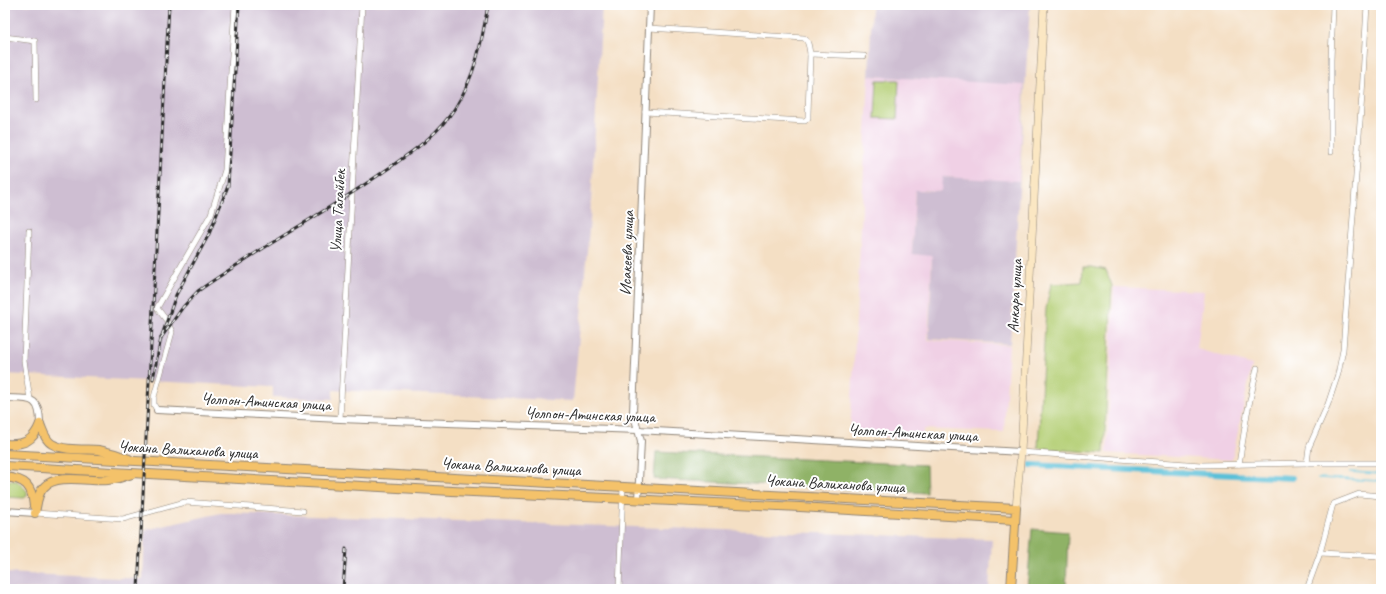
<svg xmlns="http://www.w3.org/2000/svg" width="1386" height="594" viewBox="0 0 1386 594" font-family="Caveat,sans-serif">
<rect width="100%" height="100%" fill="#fff"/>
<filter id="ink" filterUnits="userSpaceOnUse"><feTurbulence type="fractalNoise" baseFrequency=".025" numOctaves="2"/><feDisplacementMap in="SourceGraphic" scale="8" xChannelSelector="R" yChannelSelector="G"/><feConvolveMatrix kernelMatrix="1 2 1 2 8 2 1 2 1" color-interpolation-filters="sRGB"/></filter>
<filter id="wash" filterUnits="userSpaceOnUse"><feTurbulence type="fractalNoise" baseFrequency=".012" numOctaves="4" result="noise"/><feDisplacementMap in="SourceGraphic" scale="16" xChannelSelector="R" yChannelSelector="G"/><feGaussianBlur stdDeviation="0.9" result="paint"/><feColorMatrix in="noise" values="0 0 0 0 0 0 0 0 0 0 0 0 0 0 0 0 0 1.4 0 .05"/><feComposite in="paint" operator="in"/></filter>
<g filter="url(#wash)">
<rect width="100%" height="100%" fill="#f4dfc4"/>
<g fill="#f0d0e5">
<path d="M869 76 1024 84 1019 182 943 177 942 191 915 190 912 254 932 255 928 340 1009 345 1004 432 923 429V439L850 435Z"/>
<path d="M1114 287 1204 291 1197 349 1252 365 1232 460 1107 453Z"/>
</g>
<g fill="#cebed2">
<path d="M5 5H602L590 219 573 401 333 390V399L273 397V387L5 374Z"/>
<path d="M872 5H1030L1010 344 929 339 932 256 912 254 915 190 941 191 942 177 1019 181 1024 85 869 76Z"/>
<path d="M221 513 992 539 989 589H5V573L143 579 145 530Z"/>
</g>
<g fill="#b4cf75" stroke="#707d50">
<path d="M877 80H899L897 119 875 118Z"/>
<path d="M1083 267H1092L1106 270 1112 286 1104 453 1038 448 1046 309 1051 284 1082 282Z"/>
<path d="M5 480 17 481 27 491V496L24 498 5 497Z"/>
</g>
<g fill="#8fb266" stroke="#5d6e48">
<path d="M656 452 926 465 927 493 654 479Z"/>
<path d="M1032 529 1068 532 1066 589H1027Z"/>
</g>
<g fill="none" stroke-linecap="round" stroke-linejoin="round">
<g stroke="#5ac0d8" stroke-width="1.5">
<path d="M1350 472 1381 474"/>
<path d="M1318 478 1381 481"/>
</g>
<path stroke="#5ac0d8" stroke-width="6" d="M1031 465 1292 478"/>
</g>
</g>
<g filter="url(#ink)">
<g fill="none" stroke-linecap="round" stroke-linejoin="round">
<g stroke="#908578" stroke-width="6">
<g id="minor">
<path d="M5 37 35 41 36 100"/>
<path d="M810 54 864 56"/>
<path d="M645 112 805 121 808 118V114L810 54C809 48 809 41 804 38L649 28"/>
<path d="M1331 152V60L1333 5"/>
<path d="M29 231 24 361 30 399"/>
<path d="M157 410 154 405V397L172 332 167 321 157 308 211 214 225 170 235 5"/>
<path d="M340 419 362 5"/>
<path d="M1021 452 1201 465 1307 463H1381"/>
<path d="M1307 463 1309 447 1328 404 1338 374 1343 350 1362 95 1367 5"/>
<path d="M1239 464 1247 414 1257 368"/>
<path d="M35 513 123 519 185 502 303 511"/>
<path d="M1320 553 1381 556"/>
<path d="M619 589 623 487"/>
<path d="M1307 589 1320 553 1333 504 1359 494 1381 496"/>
</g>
</g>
<g stroke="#908578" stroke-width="8">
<g id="tertiary">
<path d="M5 398C29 399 40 395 40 424"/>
<path d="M157 410 340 419 638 430 1021 452"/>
<path d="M638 500 641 441 633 412 650 5"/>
<path d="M5 511 35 513"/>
</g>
</g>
<g stroke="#908578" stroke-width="8">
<path id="secondary" d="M1016 508 1021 452 1044 5"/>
</g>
<g stroke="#908578" stroke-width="10">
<g id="primary">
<path d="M40 424C43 431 45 440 52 444 64 451 85 449 99 450 109 452 119 455 129 459"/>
<path d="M5 444C23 445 33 442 40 424"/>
<path d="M5 454 1016 508 1011 589"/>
<path d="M5 466 452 491 800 507 1015 520"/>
<path d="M5 477C26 479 32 486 34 506"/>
<path d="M35 513C37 504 37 494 44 487 57 473 90 482 108 480 116 479 124 477 132 474"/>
</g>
</g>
<use href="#minor" stroke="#fff" stroke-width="5"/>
<use href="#tertiary" stroke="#fff" stroke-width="6"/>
<use href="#secondary" stroke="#fbe7c3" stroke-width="7"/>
<use href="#primary" stroke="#f4c26a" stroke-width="8"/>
<g stroke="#2b2b2b" stroke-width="3">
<g id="rail">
<path d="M161 338 183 307 198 291C259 248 325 213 386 170 413 151 437 136 455 108 475 77 482 41 488 5"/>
<path d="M153 379 161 338 176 295 209 234 228 186 239 5"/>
<path d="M138 589 169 5"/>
<path d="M343 589 346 549"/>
</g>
</g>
<use href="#rail" stroke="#fff" stroke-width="1.5" stroke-dasharray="4.5" stroke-linecap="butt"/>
</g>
</g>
<g text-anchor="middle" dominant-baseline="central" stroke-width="4" stroke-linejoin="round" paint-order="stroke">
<g font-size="16" fill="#2b2b2b" stroke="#fff">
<text transform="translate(338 211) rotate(-87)">Улица Тагайбек</text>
<text transform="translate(627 253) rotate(-88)">Исакеева улица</text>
<text transform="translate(1015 296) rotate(-87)">Анкара улица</text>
<text transform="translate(266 402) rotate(3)">Чолпон-Атинская улица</text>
<text transform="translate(590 415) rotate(2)">Чолпон-Атинская улица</text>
<text transform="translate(913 433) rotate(3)">Чолпон-Атинская улица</text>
<text transform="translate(188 450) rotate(3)">Чокана Валиханова улица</text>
<text transform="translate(511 467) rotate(3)">Чокана Валиханова улица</text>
<text transform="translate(835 484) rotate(3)">Чокана Валиханова улица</text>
</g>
</g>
<rect width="1386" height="594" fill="none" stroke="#fff" stroke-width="20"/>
</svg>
